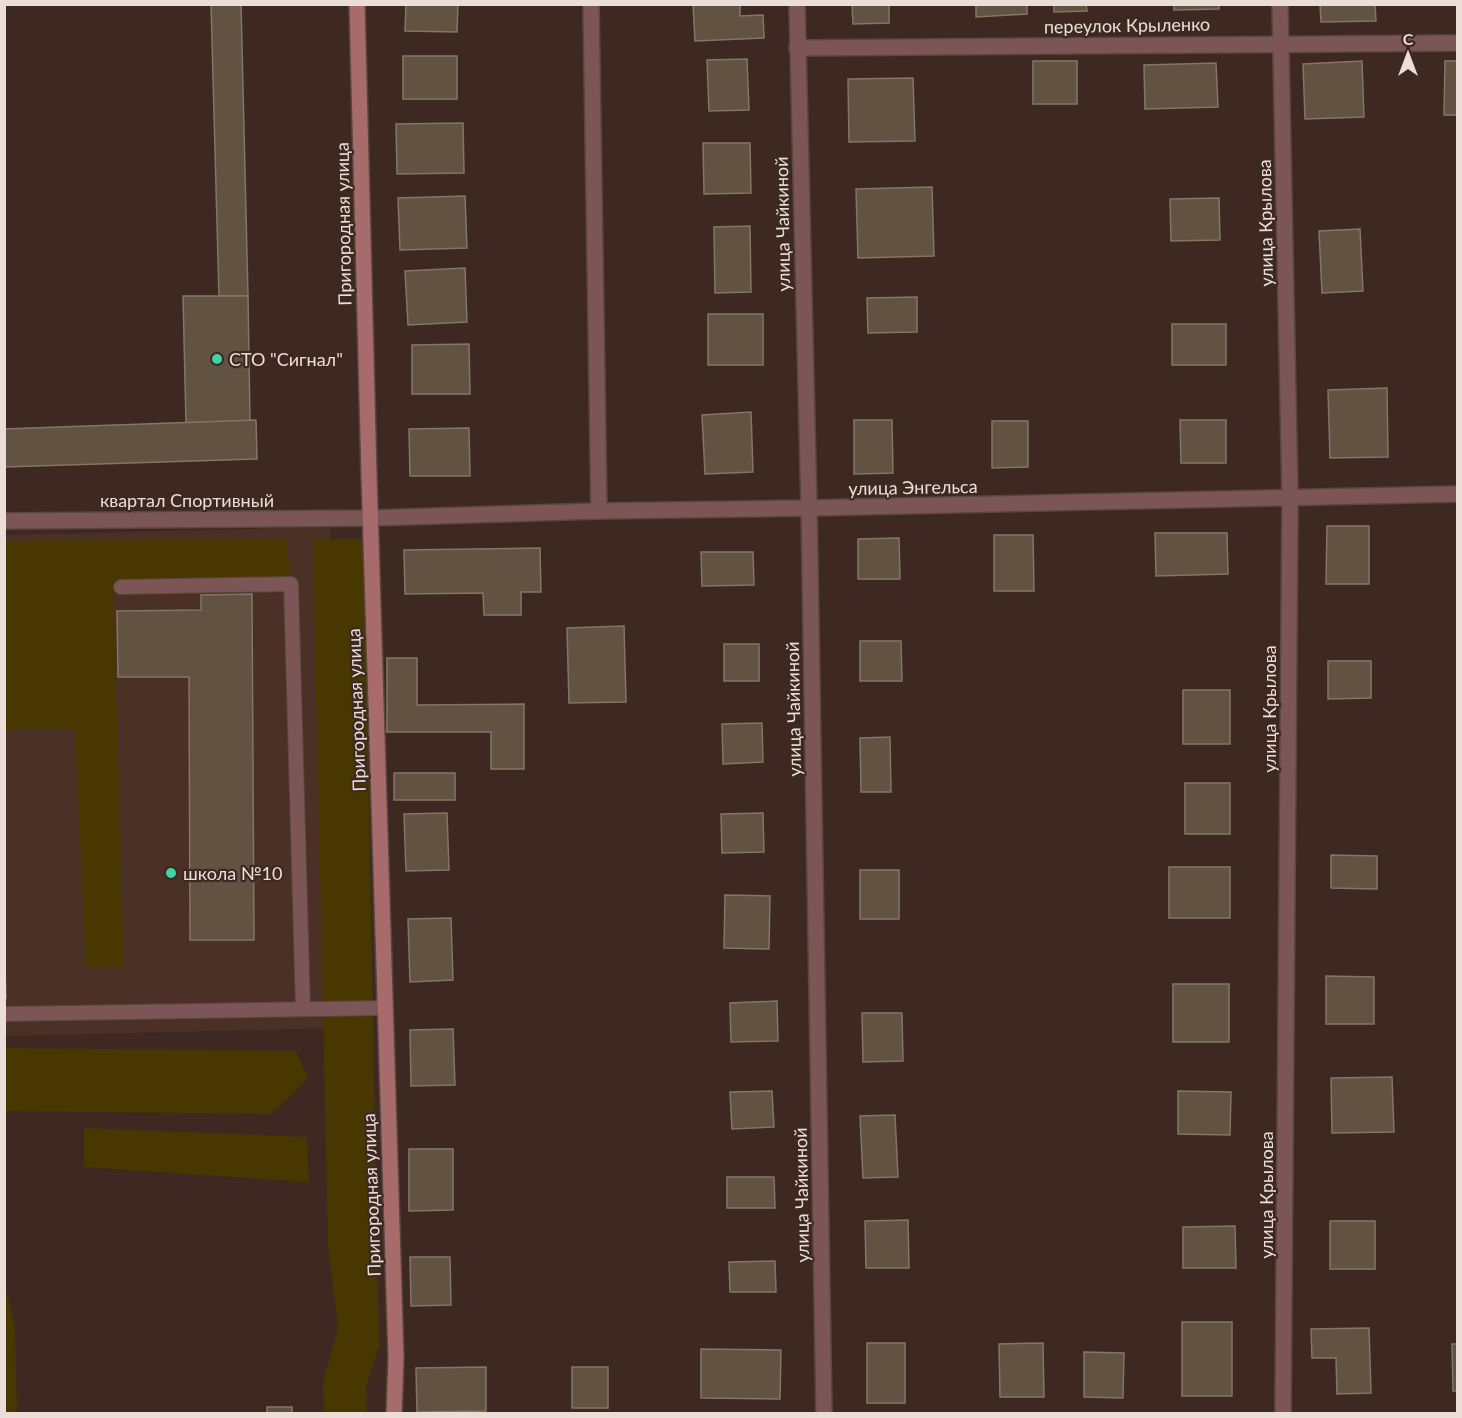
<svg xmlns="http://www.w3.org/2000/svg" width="1462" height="1418" viewBox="0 0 1462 1418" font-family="Lato,sans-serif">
<rect width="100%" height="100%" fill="#3d2922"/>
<path fill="#4a3025" d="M330 527 342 1028 5 1036 4 535Z"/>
<g fill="#483800">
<path d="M286 539 291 579 113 580 124 968 86 967 75 730H5L4 541Z"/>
<path d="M313 539H364L379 1347 366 1385 367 1413H324L323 1382 338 1328 328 1245Z"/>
<path d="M5 1048 296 1051 308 1078 271 1114 5 1111Z"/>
<path d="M84 1128 307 1137 309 1182 84 1167Z"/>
<path d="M5 1285 15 1326 17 1413H5Z"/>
</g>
<g fill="#615242" stroke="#867565" stroke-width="1.5">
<path d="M211 4H241L248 296H219Z"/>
<path d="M406 4H458L457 32 405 31Z"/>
<path d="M693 4H740V16L763 15 764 38 695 41Z"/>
<path d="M852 4H889V23L853 24Z"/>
<path d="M976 4H1027V14L976 17Z"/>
<path d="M1054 4H1086L1087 11 1054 12Z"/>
<path d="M1174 4H1219V9L1174 10Z"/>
<path d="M1320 4H1375L1376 21 1321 22Z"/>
<rect x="403" y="56" width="54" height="43"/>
<path d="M747 59 749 110 709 111 707 60Z"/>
<rect x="1033" y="61" width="44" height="43"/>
<path d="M1362 61 1364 117 1305 119 1303 64Z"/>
<path d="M1445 61H1458V115H1444Z"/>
<path d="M1216 63 1218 107 1145 109 1144 65Z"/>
<path d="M913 78 915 141 849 142 848 79Z"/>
<path d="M463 123 464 173 397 174 396 124Z"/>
<path d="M703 143H750L751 193 704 194Z"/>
<path d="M932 187 934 256 858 258 856 189Z"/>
<path d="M465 196 467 248 400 250 398 198Z"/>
<path d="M1219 198 1220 240 1171 241 1170 199Z"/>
<path d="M750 226 751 292 715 293 714 227Z"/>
<path d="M1360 229 1363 291 1322 293 1319 231Z"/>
<path d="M465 268 467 322 408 325 405 271Z"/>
<path d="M183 296H248L250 421 186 423Z"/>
<path d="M917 297V332L868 333 867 298Z"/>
<rect x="708" y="314" width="55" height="51"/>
<rect x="1172" y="324" width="54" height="41"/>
<path d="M469 344 470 394H412V345Z"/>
<path d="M1387 388 1388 457 1330 458 1328 390Z"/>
<path d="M751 412 753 472 705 474 702 415Z"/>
<path d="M256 420 257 459 4 467V429Z"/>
<path d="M854 420H892L893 473 854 474Z"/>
<path d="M1180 420H1226V463H1181Z"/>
<path d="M992 421H1028V467L992 468Z"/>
<path d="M469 428 470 476H410L409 429Z"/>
<path d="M1327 526H1369V584H1326Z"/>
<path d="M1155 533H1227L1228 574 1156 576Z"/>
<path d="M994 535H1033L1034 591H994Z"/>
<path d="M899 538 900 579H858V539Z"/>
<path d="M540 548 541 592H521V615H484L483 593 405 594 404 550Z"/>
<path d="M701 552H753L754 585 702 586Z"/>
<path d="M252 594 254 940H190L189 677H118L117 611 201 610V595Z"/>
<path d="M624 626 626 702 569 703 567 628Z"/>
<path d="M860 641H901L902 681H860Z"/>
<rect x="724" y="644" width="35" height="37"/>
<path d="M387 658H417V705L524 704V769H491V732H387Z"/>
<path d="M1328 661H1371V698L1328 699Z"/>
<rect x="1183" y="690" width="47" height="54"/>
<path d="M762 723 763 762 723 764 722 724Z"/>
<path d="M890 737 891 792H861L860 738Z"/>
<rect x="394" y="773" width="61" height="27"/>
<rect x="1185" y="783" width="45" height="51"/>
<path d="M447 813 449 870 406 871 404 814Z"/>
<path d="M763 813 764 852 722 853 721 814Z"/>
<path d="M1331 855 1377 856V889L1331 888Z"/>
<rect x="1169" y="867" width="61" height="51"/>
<rect x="860" y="870" width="39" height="49"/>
<path d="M725 895 770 896 769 949 724 948Z"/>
<path d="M451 918 453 980 410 982 408 919Z"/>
<path d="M4 944 6 998H4Z"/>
<path d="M1326 976 1374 977V1024H1326Z"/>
<rect x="1173" y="984" width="56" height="58"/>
<path d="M777 1001 778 1041 731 1042 730 1003Z"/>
<path d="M862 1013H902L903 1061 863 1062Z"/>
<path d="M453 1029 455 1085 411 1086 410 1030Z"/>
<path d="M1392 1077 1394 1132 1332 1133 1331 1078Z"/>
<path d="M772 1091 774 1127 732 1129 730 1092Z"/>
<path d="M1178 1091 1231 1092 1230 1135 1178 1134Z"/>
<path d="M895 1115 898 1177 863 1178 860 1116Z"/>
<path d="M409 1149H453V1210L409 1211Z"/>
<path d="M727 1177H774L775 1208H727Z"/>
<path d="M908 1220 909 1268H866L865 1221Z"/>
<rect x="1330" y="1221" width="45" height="48"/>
<path d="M1235 1226 1236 1268H1183V1227Z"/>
<path d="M410 1257H450L451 1305 411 1306Z"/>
<path d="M775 1261 776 1292H730L729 1262Z"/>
<rect x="1182" y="1322" width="50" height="74"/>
<path d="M1369 1328 1371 1393 1337 1394 1336 1358H1312L1311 1329Z"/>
<rect x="867" y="1343" width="38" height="60"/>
<path d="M1043 1343 1044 1397H1000L999 1344Z"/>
<path d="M1452 1344H1458V1391H1453Z"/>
<path d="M701 1349 781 1350 780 1399 701 1398Z"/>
<path d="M1084 1352 1124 1353 1123 1398 1084 1397Z"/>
<path d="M486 1367V1411L417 1412 416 1368Z"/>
<rect x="572" y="1367" width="36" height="41"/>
<rect x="267" y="1407" width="25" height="7"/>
</g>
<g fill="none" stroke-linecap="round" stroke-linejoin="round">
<g stroke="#59463f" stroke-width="16">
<g id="lane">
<path d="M121 587 291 584 303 1009"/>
<path d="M4 1014 385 1008"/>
</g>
</g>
<g stroke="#59463f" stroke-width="18">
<g id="street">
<path d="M591 4 599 511"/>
<path d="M797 4 809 508 824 1414"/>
<path d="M1280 4 1290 497 1283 1414"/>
<path d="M797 48 1458 43"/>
<path d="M4 521 370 518 599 511 809 508 1458 494"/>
</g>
</g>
<g stroke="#59463f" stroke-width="18">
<path id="secondary" d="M357 4 369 475 396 1358 394 1414"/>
</g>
<use href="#lane" stroke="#7c5657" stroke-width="14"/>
<use href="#street" stroke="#7c5657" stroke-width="15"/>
<use href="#secondary" stroke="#a76b6c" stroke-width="15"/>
</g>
<g fill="#40d4a2" stroke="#3d2922" stroke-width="2">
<circle cx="217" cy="359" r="6"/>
<circle cx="171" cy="873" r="6"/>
</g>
<g text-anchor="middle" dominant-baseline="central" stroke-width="4.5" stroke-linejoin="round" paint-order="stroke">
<g font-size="18" fill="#ebded9" stroke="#3d2922">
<text transform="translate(1127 25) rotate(-1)">переулок Крыленко</text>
<text transform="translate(1265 223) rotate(-91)">улица Крылова</text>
<text transform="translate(343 224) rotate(-91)">Пригородная улица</text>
<text transform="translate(782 224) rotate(-91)">улица Чайкиной</text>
<text transform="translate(913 487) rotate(-1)">улица Энгельса</text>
<text x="187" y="500">квартал Спортивный</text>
<text transform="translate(793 709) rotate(-91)">улица Чайкиной</text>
<text transform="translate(1269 709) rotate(-90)">улица Крылова</text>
<text transform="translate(356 710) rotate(-92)">Пригородная улица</text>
<text transform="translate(371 1195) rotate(-92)">Пригородная улица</text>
<text transform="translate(801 1195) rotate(-91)">улица Чайкиной</text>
<text transform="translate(1266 1195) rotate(-90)">улица Крылова</text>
</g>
<g font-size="18" fill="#ebded9" stroke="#3d2922" text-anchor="start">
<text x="229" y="359">СТО "Сигнал"</text>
<text x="183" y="873">школа №10</text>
</g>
</g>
<rect width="1462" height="1418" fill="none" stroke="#ebded9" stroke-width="12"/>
<g transform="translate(1408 54)" stroke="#3d2922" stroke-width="4.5" paint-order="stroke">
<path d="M0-4.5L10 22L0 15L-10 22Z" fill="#ebded9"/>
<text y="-9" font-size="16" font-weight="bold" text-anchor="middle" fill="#ebded9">С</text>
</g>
</svg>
